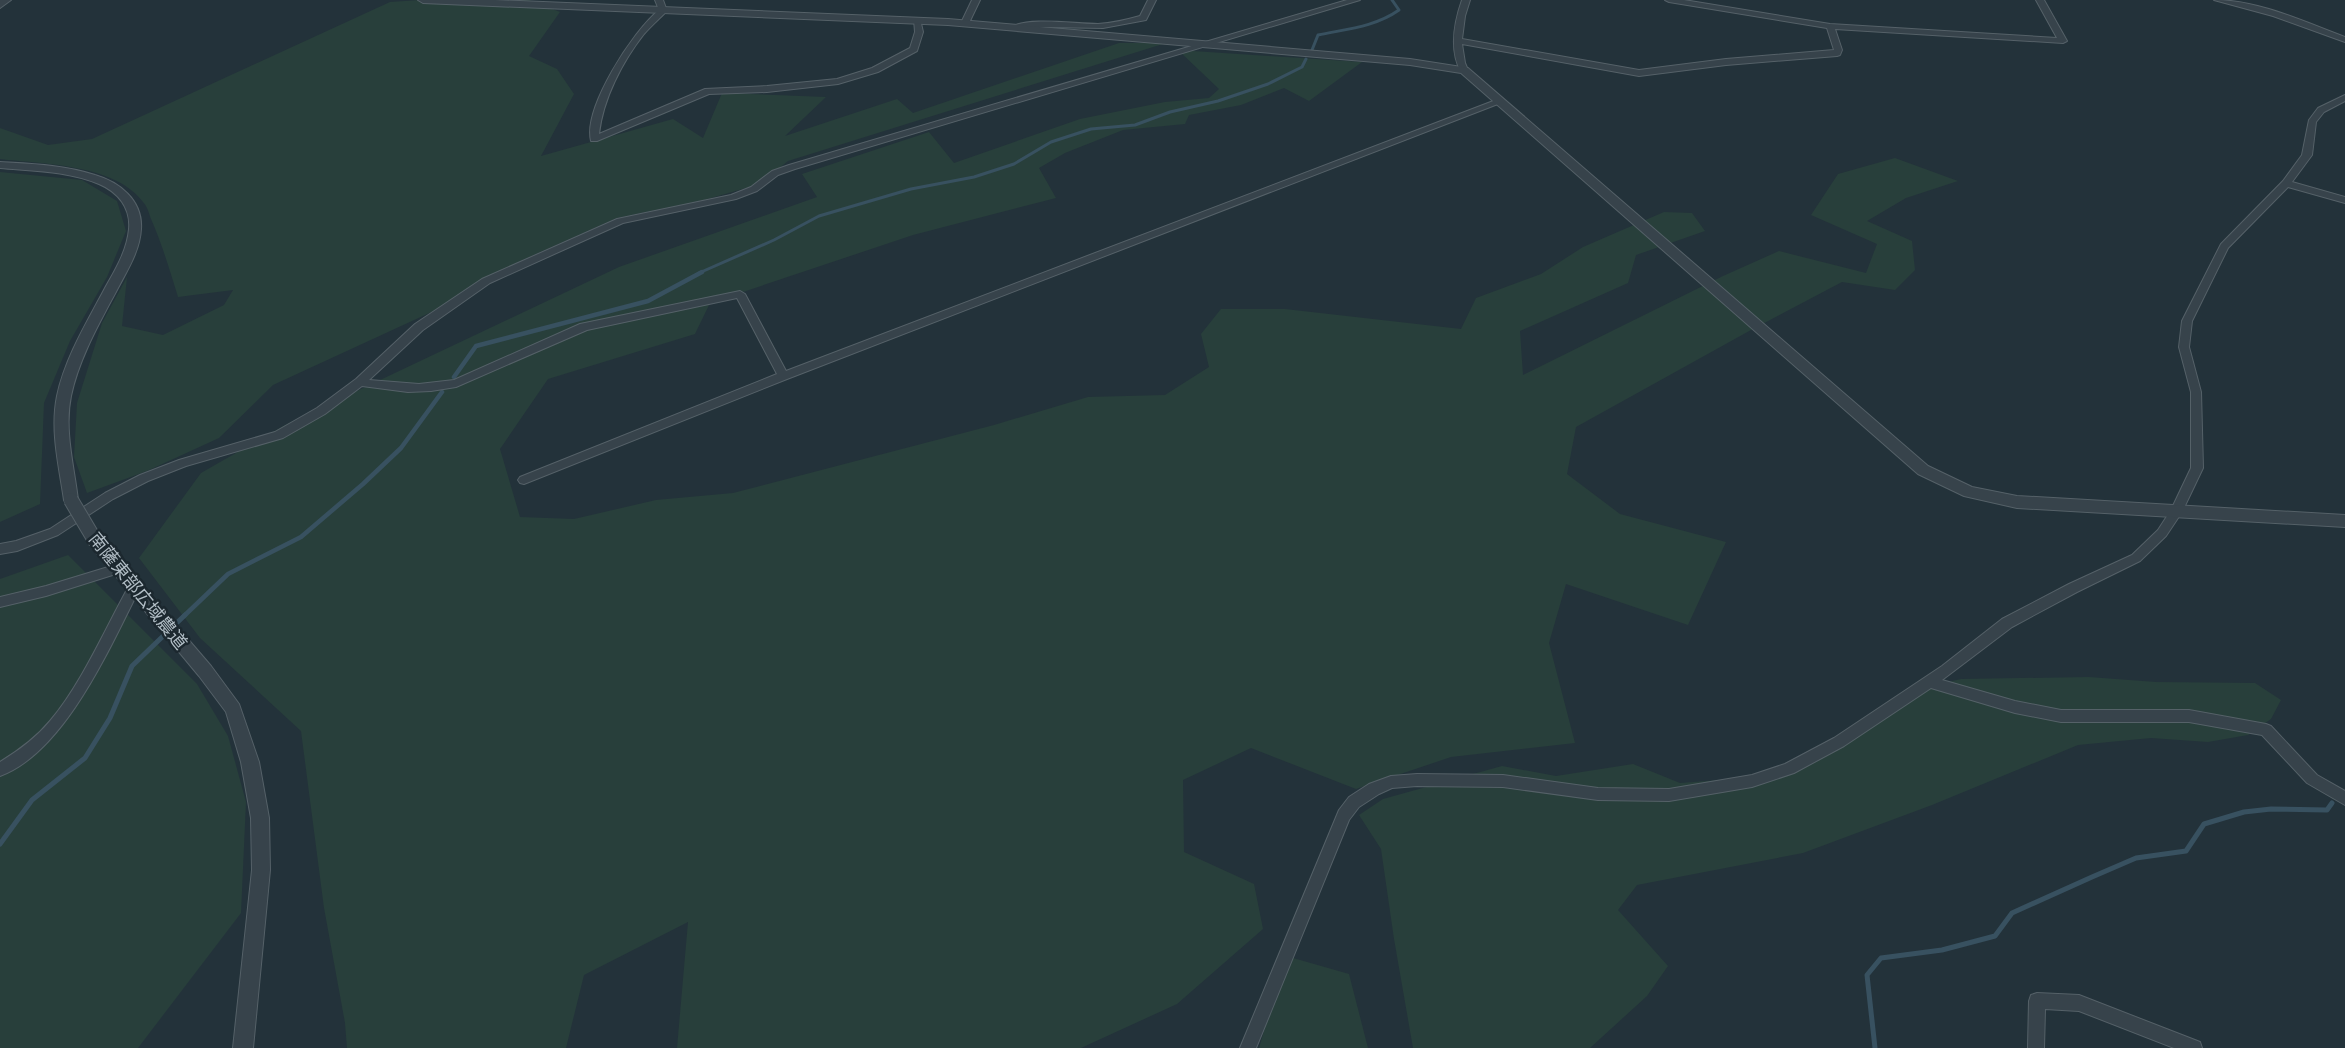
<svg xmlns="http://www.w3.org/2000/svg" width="2345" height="1048" viewBox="0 0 2345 1048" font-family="'Varela Round','Noto Sans JP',sans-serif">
<rect width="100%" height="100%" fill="#23323a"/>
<g fill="#283f3b">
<path d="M420 0H529L560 12 529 56 557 69 574 94 541 156 673 119 703 138 722 93 826 97 785 136 897 99 913 113 1119 43H1166L788 161 760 184 704 200 617 218 518 262 451 303 273 385 219 438 147 471 87 493 74 457 77 403 102 323 127 277 122 326 163 335 224 305 233 290 178 297C170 271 162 244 151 219 149 213 147 206 143 202 115 164 42 164 0 159V128L48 145 92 139 390 2Z"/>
<path d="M1178 50 1362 62 1309 101 1284 88 1241 105 1189 115 1185 124 1123 130 1065 153 1039 168 1056 198 913 235 710 303 695 334 548 379 500 449 520 517 574 519 656 500 733 493 994 425 1088 397 1165 395 1209 367 1201 334 1221 309H1285L1461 329 1476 298 1541 274 1583 247 1664 212 1692 213 1705 231 1636 255 1628 283 1520 331 1523 375 1723 276 1779 251 1866 273 1877 244 1811 215 1838 174 1895 158 1958 181 1906 198 1867 221 1912 241 1915 270 1895 290 1842 282 1751 330 1576 427 1567 474 1620 514 1726 542 1688 625 1566 584 1549 643 1575 743 1451 757 1356 789 1251 748 1183 780 1184 852 1254 884 1263 929 1177 1004 1081 1048H677L688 922 584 975 566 1048H347L345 1023 324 908 301 731 200 638 139 558 201 473 285 425 619 267 817 197 802 174 929 132 954 163 1080 119 1165 102 1209 98 1219 89Z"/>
<path d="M0 172 82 180 117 201 126 231 107 277 70 341 44 403 40 504 0 522Z"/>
<path d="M68 555 197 684 228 736 246 802 241 913 138 1048H0V579Z"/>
<path d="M2089 677 2156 682 2255 683 2281 700 2271 719 2248 735 2208 742 2151 738 2078 745 1932 805 1803 853 1637 885 1618 910 1668 966 1647 996 1590 1048H1413L1394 939 1381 849 1359 815 1383 799 1502 766 1556 776 1633 764 1680 783 1719 780 1759 781 1930 686 1961 679Z"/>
<path d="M1286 956 1349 974 1368 1048H1259Z"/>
</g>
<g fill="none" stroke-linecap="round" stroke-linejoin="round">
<g stroke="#385160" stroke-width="3">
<path d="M1312 50 1318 35C1346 29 1375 27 1399 10L1392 0"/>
<path d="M699 273 774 240 819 216 911 189 974 177 1014 164 1051 142 1091 129 1135 125 1170 112 1218 101 1268 84 1302 67 1306 59"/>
</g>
<g stroke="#385160" stroke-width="4.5">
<path d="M454 377 476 346 648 301 702 272"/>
<path d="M184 616 228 574 301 537 363 484 401 448 442 392"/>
</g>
<g stroke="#385160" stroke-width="5">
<path d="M0 844 32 800 85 758 110 718 132 666 185 615"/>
<path d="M1875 1048 1867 975 1881 958 1942 950 1995 936 2012 913 2092 877 2136 858 2186 851 2204 824 2244 812 2271 809 2327 810 2332 803"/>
</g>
<g stroke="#556168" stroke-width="2">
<g id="minor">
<path d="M655 0H663L667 11C659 19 651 26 644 34 622 62 603 99 599 134L705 89 767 86 837 79 872 68 910 48 915 32 914 19H920L923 32 917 51 878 72 838 84 767 92 709 94 597 141H591C583 108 633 31 659 10Z"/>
<path d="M972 0H980L968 25H962L961 23Z"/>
<path d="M1148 0H1156L1146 20 1103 28 1045 27 1013 30 1009 28C1028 16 1074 24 1098 24 1112 23 1126 20 1140 16Z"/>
<path d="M1347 0H1360L795 169 778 175 757 191 736 199 623 223 490 283 423 330 369 380 419 384 454 380 580 324 740 291 745 294 786 371 1496 100 1503 102 787 379 524 484 520 483 518 480 520 477 777 374 737 298 587 330 456 387 431 391 408 392 362 386 325 414 283 438 186 466 148 481 113 499 58 535 17 551 0 554V544L16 541 50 529 105 493 140 475 179 460 275 432 317 408 356 379 415 324 482 279 617 219 731 195 751 187 772 171 789 165Z"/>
<path d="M1462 0H1470L1465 16 1462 39 1639 70 1726 59 1834 50 1827 28 1669 2 1665 0H1684L1830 24 2057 38 2036 0H2044L2067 41 2063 43 1835 29 1842 50 1840 55 1837 56 1726 65 1639 76 1462 44 1465 63 1468 70 1464 73 1461 72C1449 50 1454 23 1462 0Z"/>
<path d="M2214 0C2259 0 2304 22 2345 37V42L2273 16Z"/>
<path d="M2345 95V101L2324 112 2316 122 2312 155 2292 182 2345 197V203L2288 187 2228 248 2192 321 2189 347 2201 392 2203 468 2182 512 2166 536 2140 561 2077 592 2012 627 1942 680 2015 701 2061 710H2189L2266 724 2271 726 2317 775 2345 791V805L2307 783 2262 735 2189 722H2061L2015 713 1931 688 1844 746 1794 773 1752 787 1669 801 1598 800 1503 787 1417 786 1392 788 1379 794 1359 807 1349 820 1256 1048H1240L1339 810 1349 797 1369 784 1391 776 1417 774 1503 775 1598 788 1669 789 1752 775 1785 764 1834 738 1942 666 2002 619 2069 584 2132 555 2158 530 2171 510 2191 468V392L2179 347 2182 321 2221 244 2283 181 2302 155 2309 120 2318 108Z"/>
<path d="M118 564 122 566 124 569 122 572 46 596 0 607V597L46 586Z"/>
<path d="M134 583 138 584 140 588C110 647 65 752 0 776V762C18 751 36 738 50 721 81 685 106 627 130 584Z"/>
<path d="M2037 993 2079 995 2200 1042 2202 1048H2174L2079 1011 2045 1009 2044 1048H2028L2029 1001 2031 995Z"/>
</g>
</g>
<g stroke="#556168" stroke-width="2">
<g id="tertiary">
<path d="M0 0H11L0 8Z"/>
<path d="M418 0H495L948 19 1410 59 1468 68 1928 466 1972 487 2017 496 2345 515V527L2017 508 1964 496 1918 474 1461 73 1410 65 948 25 423 3Z"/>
<path d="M0 162C32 164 64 165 95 175 119 182 143 200 141 229 140 250 128 269 118 288 100 322 79 358 71 396 64 430 74 466 78 500L76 504H66L64 500C59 466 50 430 57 396 65 358 87 322 105 288 115 270 127 251 129 229 131 208 118 192 99 184 68 171 33 171 0 168Z"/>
<path d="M96 536 101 538 211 666 239 704 259 762 269 818 270 870 253 1048H233L252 870 251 818 241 762 226 712 199 676 91 546 88 542 91 538Z"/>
</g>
</g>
<use href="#minor" fill="#37434b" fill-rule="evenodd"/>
<use href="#tertiary" fill="#37434b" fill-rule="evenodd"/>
<g stroke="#556168" stroke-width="16" stroke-linecap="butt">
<path id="tertiary-bridge" d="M71 500 96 542"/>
</g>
<use href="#tertiary-bridge" stroke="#37434b" stroke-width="14"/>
</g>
<g text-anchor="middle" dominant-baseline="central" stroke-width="5" stroke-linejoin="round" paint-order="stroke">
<g font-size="18" fill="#b2bec6" stroke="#1c282f">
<text transform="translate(138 591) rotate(51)">南薩東部広域農道</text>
</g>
</g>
</svg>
